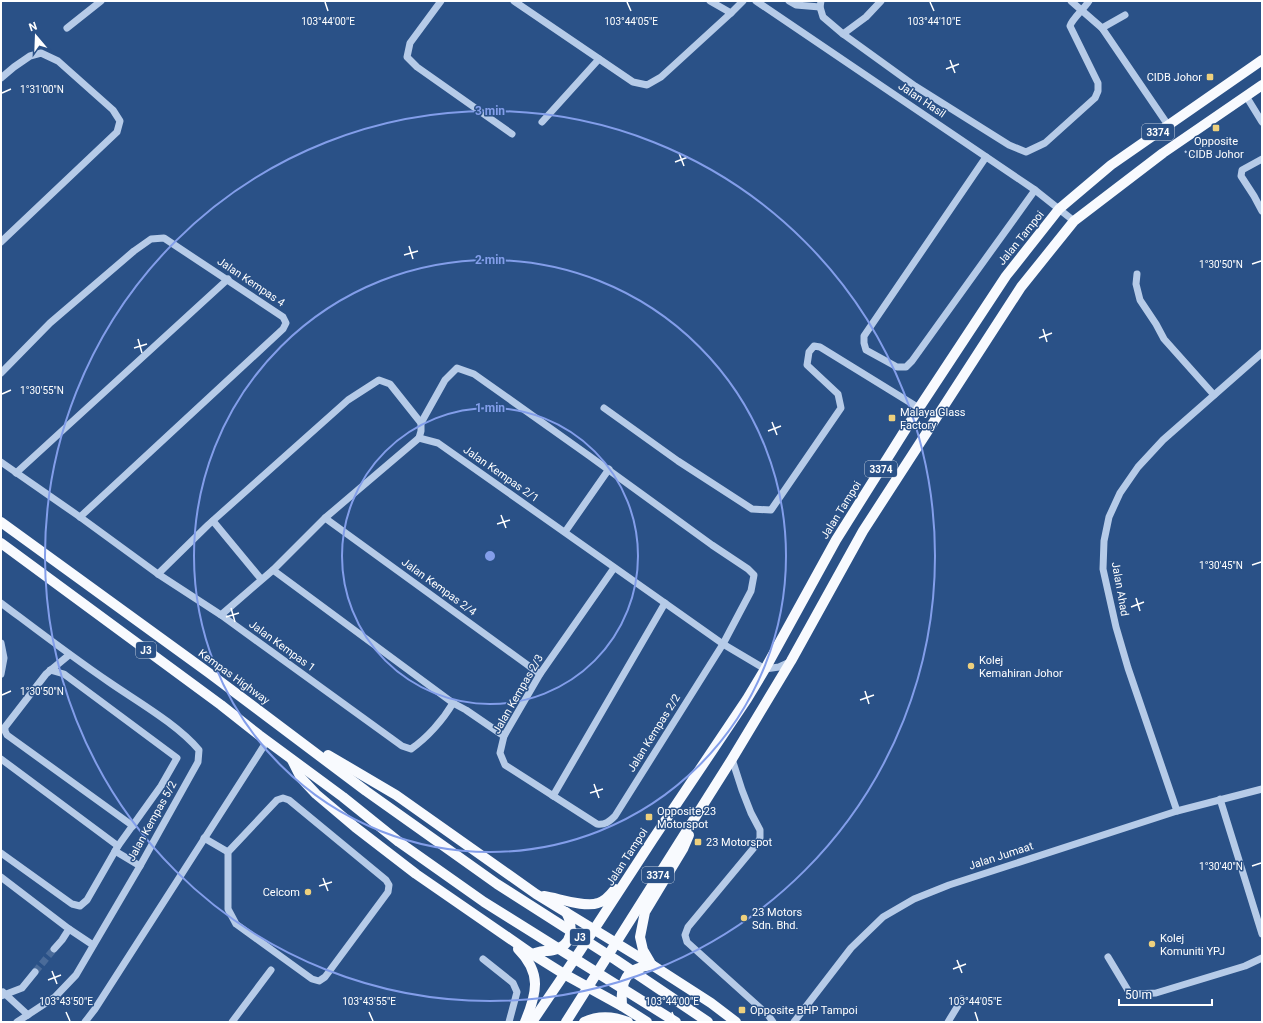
<svg xmlns="http://www.w3.org/2000/svg" width="1263" height="1023" viewBox="0 0 1263 1023" font-family="Roboto,sans-serif">
<rect width="100%" height="100%" fill="#2a5187"/>
<g fill="none" stroke-linecap="round" stroke-linejoin="round">
<path stroke="#4a6b99" stroke-width="7" stroke-dasharray="7 3.5" stroke-linecap="butt" d="M35 972 54 949"/>
<path stroke="#b6cbe8" stroke-width="2" stroke-dasharray="2 3" stroke-linecap="butt" d="M1185 151 1190 157 1210 142 1206 136"/>
<g stroke="#b6cbe8" stroke-width="7">
<path d="M441 1 410 43 407 57 417 67 512 134"/>
<path d="M514 1 633 82 647 85 661 77 731 13 710 1"/>
<path d="M756 1 1035 190 1074 221"/>
<path d="M789 1 796 5 820 7"/>
<path d="M821 1 820 7 823 17 843 34 915 86 1009 145 1026 152 1045 143 1095 98 1098 91V83L1070 26C1072 19 1084 9 1089 1"/>
<path d="M1071 1 1102 28 1168 125"/>
<path d="M731 13 743 1"/>
<path d="M67 28 101 1"/>
<path d="M1102 28 1125 15"/>
<path d="M843 34 866 17 881 1"/>
<path d="M1 78 14 67 30 56 41 53 58 61 113 110 120 121 117 132 1 242"/>
<path d="M1246 96 1262 122"/>
<path d="M542 122 599 59"/>
<path d="M986 157 864 336V343L866 350 897 367H906L912 361 1035 190"/>
<path d="M1262 159 1242 170 1241 176 1254 196 1262 211"/>
<path d="M1137 274 1136 284 1140 300 1156 324 1164 339 1214 395"/>
<path d="M1 373 50 323 134 251 151 239 164 238 283 317 286 323 283 329 80 517"/>
<path d="M604 408 678 461 752 509 771 510 841 408 838 394 807 365 809 352 814 346 820 347 919 408"/>
<path d="M421 423 445 380 457 368 474 374 588 455 712 545 748 569 754 575 751 591 723 644 615 816C609 822 605 825 597 824L505 765 500 753 504 736 540 674 614 568"/>
<path d="M419 438 438 443 723 644 765 669 779 667 790 662"/>
<path d="M1 462 80 517 158 574 221 615 402 746 411 749C427 738 443 720 453 703L466 710 504 736"/>
<path d="M16 473 228 279"/>
<path d="M325 518 540 674"/>
<path d="M213 521 261 579"/>
<path d="M565 532 609 469"/>
<path d="M273 570 453 703"/>
<path d="M158 574 208 525 348 400 379 380 390 384 421 423V431L419 438"/>
<path d="M1 603C37 630 72 657 109 682 138 702 177 724 199 750L198 762 140 866 76 975 55 997 17 1022"/>
<path d="M221 615 273 570 325 518 419 438"/>
<path d="M1 643 4 658 1 674"/>
<path d="M69 655 46 674 5 727V731L7 735 133 826"/>
<path d="M1 759 118 846"/>
<path d="M732 759 742 790 751 813 760 830V838L757 844 688 927 685 935 687 942 768 1015 773 1022"/>
<path d="M553 796 665 603"/>
<path d="M283 798 289 800 386 880 389 885 388 892 325 977 319 981 312 979 236 924 228 909V852L277 800Z"/>
<path d="M1220 799 1262 934"/>
<path d="M1177 811 1128 668 1116 627 1103 569 1104 541 1109 517 1120 493 1138 467 1163 440 1262 353"/>
<path d="M204 838 228 852"/>
<path d="M115 851 140 866"/>
<path d="M1 853 72 904 80 906 87 900 118 846 161 786 177 758 64 674 50 670"/>
<path d="M1 877 69 929 62 940 54 949"/>
<path d="M69 929 93 945"/>
<path d="M1108 957 1129 992 1136 994 1156 993 1245 966 1262 958"/>
<path d="M483 959 513 983 517 992 509 1022"/>
<path d="M3 992 28 1015"/>
<path d="M1 996 22 988 35 972"/>
<path d="M85 1022 95 1009 267 741"/>
<path d="M232 1022 271 970"/>
<path d="M794 1022 851 948 883 917 914 899 949 885 1177 811 1262 789"/>
<path d="M948 1022 962 999"/>
</g>
<g stroke="#f8fafe" stroke-width="10">
<path d="M1 522 209 673 366 791 452 852 497 884 616 960 708 1022"/>
<path d="M1 543 221 705 259 735 343 797 399 842 484 902 676 1022"/>
<path d="M328 755 396 795 536 894 652 965 711 1003 736 1022"/>
<path d="M292 760 301 778 316 794 355 827 416 874 532 954 564 974 622 1006 647 1022"/>
<path d="M544 896C558 898 585 908 598 903 606 901 611 894 615 889"/>
<path d="M518 949C542 973 537 993 525 1022"/>
<path d="M532 954C536 953 540 951 544 951 547 951 551 951 554 950 573 945 574 927 566 912"/>
<path d="M650 962 643 950 640 937 645 912 683 849 689 835"/>
<path d="M622 1006C620 981 626 968 652 965"/>
<path d="M532 1022 580 951 653 839 747 699 765 669 836 540 919 408 1006 276 1059 209 1111 165 1262 60"/>
<path d="M566 1022 732 759 791 661 863 531 1021 287 1074 221 1163 153 1262 85"/>
<path d="M584 1022C599 1015 613 1016 628 1022"/>
</g>
</g>
<path fill="none" stroke="#fff" stroke-width="1.5" d="M325 2 328 11M627 2 631 11M930 2 934 11M950 60 955 73M946 69 959 64M2 93 11 89M679 153 684 166M675 162 688 157M409 246 413 259M404 255 418 251M1252 264 1261 261M1043 329 1047 342M1039 338 1052 333M138 339 142 353M134 348 147 344M2 394 11 390M772 422 777 435M768 431 781 426M501 515 506 528M497 524 510 520M1252 565 1261 562M1136 598 1140 611M1131 607 1144 602M231 608 235 622M226 617 239 613M865 691 869 704M2 695 11 691M860 700 874 695M594 784 599 798M590 793 603 789M1252 866 1261 863M323 878 328 891M319 886 332 882M957 960 962 973M953 969 966 964M52 971 57 984M48 980 61 975M66 1012 70 1021M369 1012 373 1021M672 1012 675 1021M975 1012 978 1021"/>
<g fill="none" stroke="#839eea" stroke-width="2">
<circle cx="490" cy="556" r="148"/>
<circle cx="490" cy="556" r="296"/>
<circle cx="490" cy="556" r="445"/>
</g>
<g fill="#eed07d" stroke="#2a5187" stroke-width="1.5">
<rect x="1206" y="73" width="8" height="8" rx="2"/>
<rect x="1212" y="124" width="8" height="8" rx="2"/>
<rect x="888" y="414" width="8" height="8" rx="2"/>
<circle cx="971" cy="666" r="4"/>
<rect x="645" y="813" width="8" height="8" rx="2"/>
<rect x="694" y="838" width="8" height="8" rx="2"/>
<circle cx="308" cy="892" r="4"/>
<circle cx="744" cy="918" r="4"/>
<circle cx="1152" cy="944" r="4"/>
<rect x="738" y="1006" width="8" height="8" rx="2"/>
</g>
<g text-anchor="middle" dominant-baseline="central" stroke-width="3" stroke-linejoin="round" paint-order="stroke">
<g fill="#2a5187" stroke="#bfcbdb" stroke-width="1">
<rect x="1142" y="124" width="32" height="16" rx="3"/>
<rect x="865" y="461" width="32" height="16" rx="3"/>
<rect x="136" y="642" width="20" height="16" rx="3"/>
<rect x="642" y="867" width="32" height="16" rx="3"/>
<rect x="570" y="929" width="20" height="16" rx="3"/>
</g>
<g font-size="10" font-weight="bold" fill="#fff">
<text x="1158" y="132">3374</text>
<text x="881" y="469">3374</text>
<text x="146" y="650">J3</text>
<text x="658" y="875">3374</text>
<text x="580" y="937">J3</text>
</g>
<g font-size="11" fill="#fff" stroke="#2a5187" text-anchor="start">
<text x="1202" y="77" text-anchor="end">CIDB Johor</text>
<text x="1216" y="141" text-anchor="middle">Opposite<tspan x="1216" dy="13">CIDB Johor</tspan></text>
<text x="900" y="412">Malaya Glass<tspan x="900" dy="13">Factory</tspan></text>
<text x="979" y="660">Kolej<tspan x="979" dy="13">Kemahiran Johor</tspan></text>
<text x="657" y="811">Opposite 23<tspan x="657" dy="13">Motorspot</tspan></text>
<text x="706" y="842">23 Motorspot</text>
<text x="300" y="892" text-anchor="end">Celcom</text>
<text x="752" y="912">23 Motors<tspan x="752" dy="13">Sdn. Bhd.</tspan></text>
<text x="1160" y="938">Kolej<tspan x="1160" dy="13">Komuniti YPJ</tspan></text>
<text x="750" y="1010">Opposite BHP Tampoi</text>
</g>
<g font-size="11" fill="#fff" stroke="#2a5187">
<text transform="translate(922 100) rotate(34)">Jalan Hasil</text>
<text transform="translate(1021 238) rotate(-51)">Jalan Tampoi</text>
<text transform="translate(251 282) rotate(34)">Jalan Kempas 4</text>
<text transform="translate(501 474) rotate(35)">Jalan Kempas 2/1</text>
<text transform="translate(841 510) rotate(-58)">Jalan Tampoi</text>
<text transform="translate(439 587) rotate(36)">Jalan Kempas 2/4</text>
<text transform="translate(1120 589) rotate(80)">Jalan Ahad</text>
<text transform="translate(282 646) rotate(36)">Jalan Kempas 1</text>
<text transform="translate(234 677) rotate(36)">Kempas Highway</text>
<text transform="translate(518 694) rotate(-60)">Jalan Kempas 2/3</text>
<text transform="translate(654 733) rotate(-58)">Jalan Kempas 2/2</text>
<text transform="translate(152 821) rotate(-61)">Jalan Kempas 5/2</text>
<text transform="translate(1001 856) rotate(-18)">Jalan Jumaat</text>
<text transform="translate(627 857) rotate(-57)">Jalan Tampoi</text>
</g>
</g>
<g font-size="10" text-anchor="middle" fill="#fff" stroke="#2a5187" stroke-width="3" stroke-linejoin="round" paint-order="stroke">
<text x="328" y="25">103°44'00"E</text>
<text x="631" y="25">103°44'05"E</text>
<text x="934" y="25">103°44'10"E</text>
<text x="42" y="93">1°31'00"N</text>
<text x="1221" y="268">1°30'50"N</text>
<text x="42" y="394">1°30'55"N</text>
<text x="1221" y="569">1°30'45"N</text>
<text x="42" y="695">1°30'50"N</text>
<text x="1221" y="870">1°30'40"N</text>
<text x="66" y="1005">103°43'50"E</text>
<text x="369" y="1005">103°43'55"E</text>
<text x="672" y="1005">103°44'00"E</text>
<text x="975" y="1005">103°44'05"E</text>
</g>
<circle cx="490" cy="556" r="6" fill="#839eea" stroke="#2a5187" stroke-width="2"/>
<g font-size="12" text-anchor="middle" font-weight="bold" fill="#839eea" stroke="#2a5187" stroke-width="3" stroke-linejoin="round" paint-order="stroke">
<text x="490" y="115">3 min</text>
<text x="490" y="264">2 min</text>
<text x="490" y="412">1 min</text>
</g>
<rect width="1263" height="1023" fill="none" stroke="#ffffff" stroke-width="4"/>
<g transform="translate(36 36) rotate(341)" stroke="#2a5187" stroke-width="3" paint-order="stroke">
<path d="M0-3L7 15L0 10L-7 15Z" fill="#ffffff"/>
<text y="-6" font-size="11" font-weight="bold" text-anchor="middle" fill="#ffffff">N</text>
</g>
<path d="M1119 999v6h93v-6" fill="none" stroke="#ffffff" stroke-width="2"/>
<text x="1125" y="999" font-size="12" fill="#ffffff" stroke="#2a5187" stroke-width="3" paint-order="stroke">50 m</text>
</svg>
